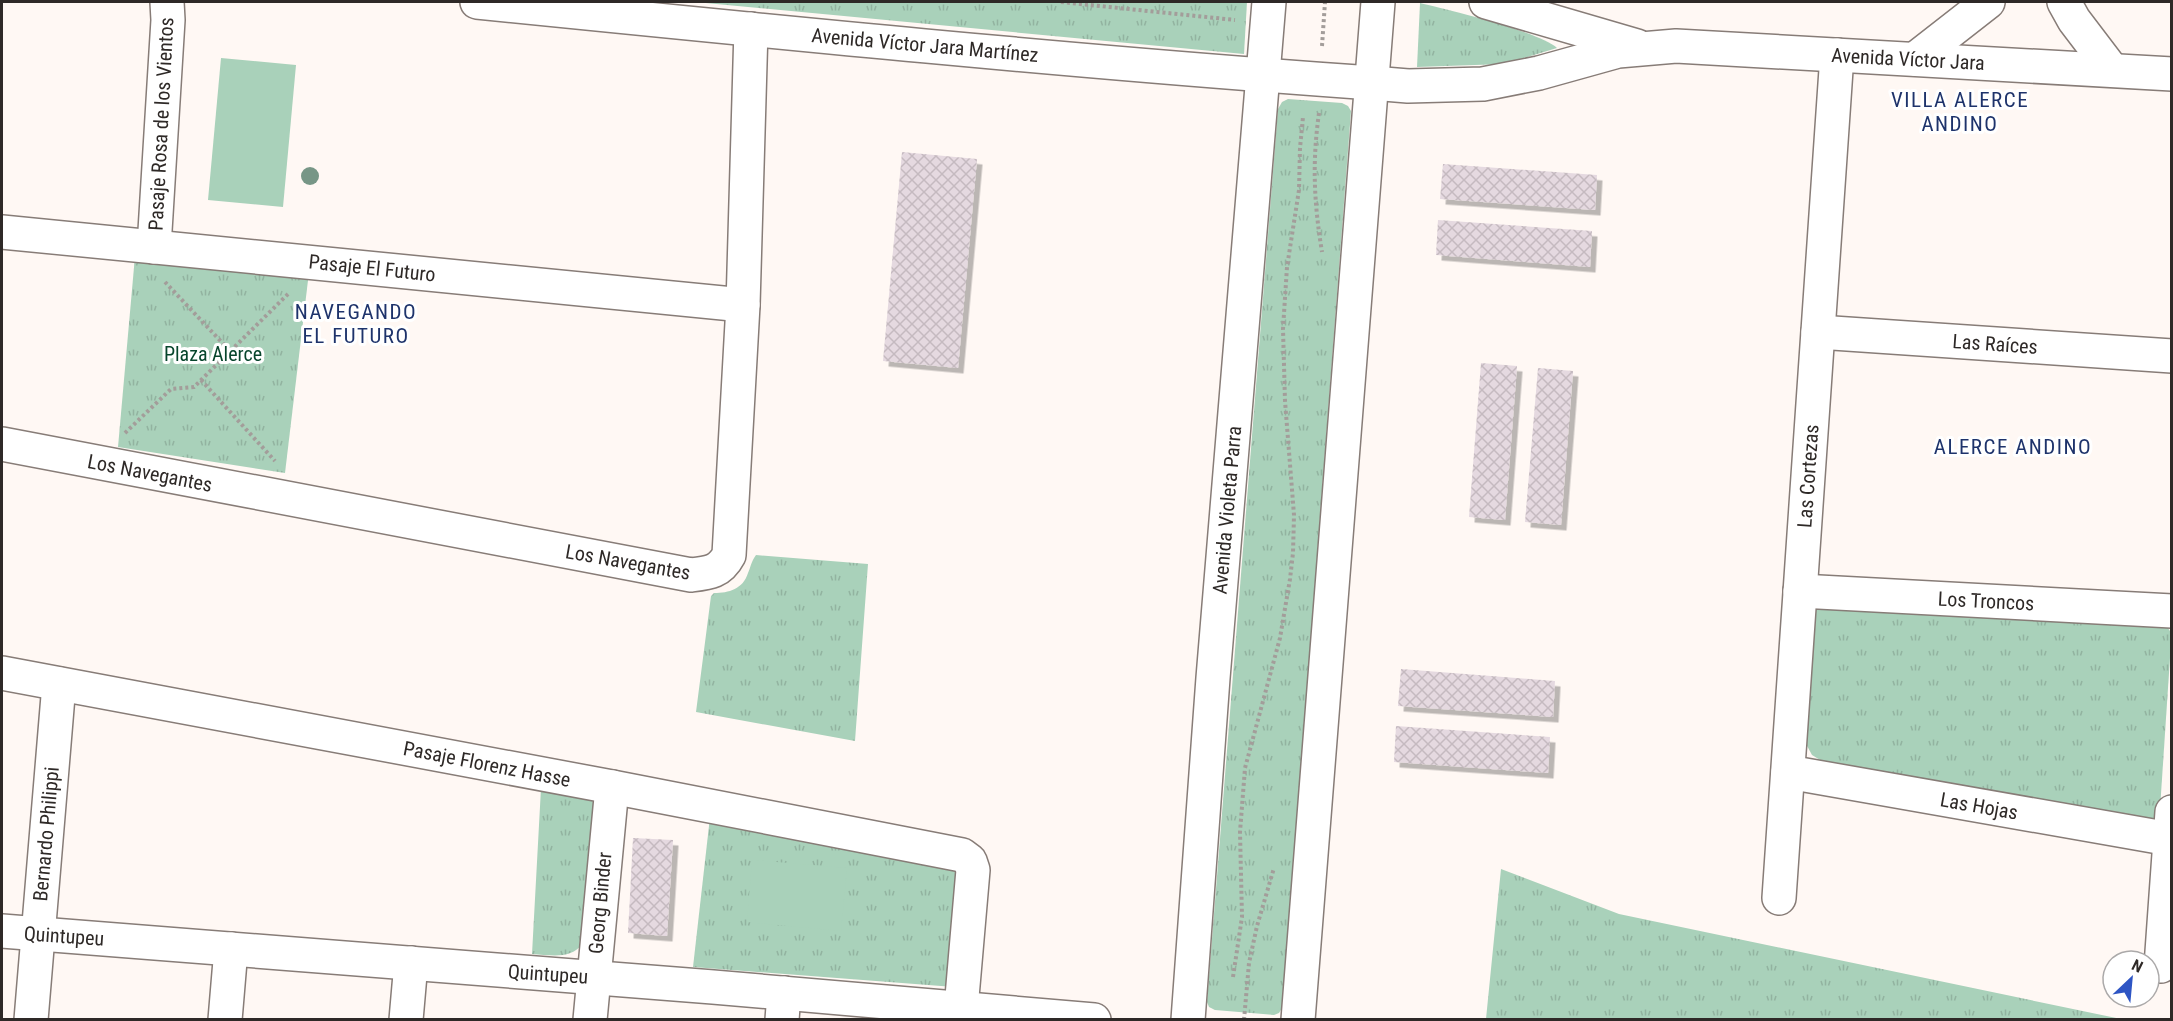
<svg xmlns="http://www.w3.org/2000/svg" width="2173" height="1021" viewBox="0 0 2173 1021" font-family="'Roboto Condensed',sans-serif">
<defs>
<pattern id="grass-tufts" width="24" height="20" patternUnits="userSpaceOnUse" patternTransform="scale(1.5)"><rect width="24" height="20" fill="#a9d1ba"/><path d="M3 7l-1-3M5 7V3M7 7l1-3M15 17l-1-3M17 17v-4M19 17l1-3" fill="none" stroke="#92b3a0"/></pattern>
<pattern id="building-cross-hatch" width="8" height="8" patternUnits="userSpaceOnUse" patternTransform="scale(1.5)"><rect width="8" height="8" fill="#e5d9e0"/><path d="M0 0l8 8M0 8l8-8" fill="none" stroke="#c5bac0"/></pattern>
<filter id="shadow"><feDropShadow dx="5.5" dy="5.5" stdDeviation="0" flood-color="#0004"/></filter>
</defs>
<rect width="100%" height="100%" fill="#fff8f4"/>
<g fill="url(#grass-tufts)">
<path d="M695 2H1247L1244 54Z"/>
<path d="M1420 3C1446 9 1540 32 1557 48L1504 64 1417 67Z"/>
<path d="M1288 99 1342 103 1348 106 1351 111 1288 936 1282 1008 1279 1013 1274 1015 1215 1010 1209 1007 1207 1002 1278 109 1282 102Z"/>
<path d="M135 256 309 272 285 473 118 447Z"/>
<path d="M756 555 868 564 855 741 696 712 711 596 714 593C729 593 743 589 748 573 751 566 751 562 756 555Z"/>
<path d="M1817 606 2167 626 2171 633V643L2160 809 2154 818 2145 821 1825 763 1812 755 1806 744 1813 614Z"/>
<path d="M541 788 590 798 596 807 583 943C571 960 551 955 532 954Z"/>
<path d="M710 817 963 868 954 987 693 967Z"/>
<path d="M1501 869 1619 914 2121 1019H1486Z"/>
</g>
<g fill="#a9d1ba">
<path d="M221 58 296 65 283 207 208 200Z"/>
<path d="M752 860 847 868 841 931 747 922Z"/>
</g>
<g fill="url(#building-cross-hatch)" filter="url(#shadow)">
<path d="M902 152 977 159 958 368 883 361Z"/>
<path d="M1443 164 1597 175 1595 210 1440 199Z"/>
<path d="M1438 220 1592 231 1590 267 1436 255Z"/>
<path d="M1481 363 1517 366 1505 520 1469 517Z"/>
<path d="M1538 368 1573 371 1561 525 1525 522Z"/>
<path d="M1401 669 1555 681 1553 717 1398 706Z"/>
<path d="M1396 726 1550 737 1548 773 1394 762Z"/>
<path d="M633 838 673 840 667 936 628 933Z"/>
</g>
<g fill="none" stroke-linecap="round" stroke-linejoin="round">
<g stroke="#877c77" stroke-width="36">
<g id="minor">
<path d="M1486 2 1637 46"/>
<path d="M2064 2 2074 20 2112 70"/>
<path d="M1915 59 1988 2"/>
<path d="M1372 83 1408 86 1483 84 1539 73 1618 51 1676 46 2172 74"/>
<path d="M2 232 743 305"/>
<path d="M154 247 168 20 167 2"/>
<path d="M1818 332 2172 356"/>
<path d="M2 444 691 575C709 573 720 572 729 555L743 305 751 29"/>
<path d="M1800 591 2172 611"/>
<path d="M2 673 612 787 962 855 970 861 973 870 960 1020"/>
<path d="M1788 772 2170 839"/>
<path d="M1779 898 1837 55"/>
<path d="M2161 966 2172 812"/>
<path d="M31 1020 59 684"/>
<path d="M225 1020 231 949"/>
<path d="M406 1020 411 963"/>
<path d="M590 1020 612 787"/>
<path d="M782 1020 784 993"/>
</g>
</g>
<g stroke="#877c77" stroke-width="36">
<path id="tertiary" d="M2 931 713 987 1094 1020"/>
</g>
<g stroke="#877c77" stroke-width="36">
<g id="secondary">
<path d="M477 2C775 32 1074 62 1372 83"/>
<path d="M1188 1020 1213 678 1269 2"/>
<path d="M1298 1020 1378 2"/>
</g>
</g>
<g stroke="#a39d9a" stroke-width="4" stroke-dasharray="3 3" stroke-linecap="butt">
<path d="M1061 2 1235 20"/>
<path d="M1322 46 1325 2"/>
<path d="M1319 113C1312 163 1314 203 1322 252"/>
<path d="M165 282 230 351"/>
<path d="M201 380 275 461"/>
<path d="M125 433 171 389 194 387 288 294"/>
<path d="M1233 977 1242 917 1240 832 1245 768 1280 638 1290 579 1293 553 1294 515 1285 401 1283 329 1287 267 1299 190 1300 148 1303 117"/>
<path d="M1244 1020 1249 963 1257 926 1274 868"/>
</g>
<use href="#minor" stroke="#fff" stroke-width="33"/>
<use href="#tertiary" stroke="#fff" stroke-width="33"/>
<use href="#secondary" stroke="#fff" stroke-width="33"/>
</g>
<circle fill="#779686" cx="310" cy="176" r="9"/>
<g text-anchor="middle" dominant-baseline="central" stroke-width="6" stroke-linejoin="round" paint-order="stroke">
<g font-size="20" fill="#2e2927" stroke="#fff">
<text transform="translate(925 45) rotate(5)">Avenida Víctor Jara Martínez</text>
<text transform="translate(1908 59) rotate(3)">Avenida Víctor Jara</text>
<text transform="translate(161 124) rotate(-87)">Pasaje Rosa de los Vientos</text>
<text transform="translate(372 268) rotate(6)">Pasaje El Futuro</text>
<text transform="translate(1995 344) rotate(4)">Las Raíces</text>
<text transform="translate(150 473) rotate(11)">Los Navegantes</text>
<text transform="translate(1808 476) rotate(-86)">Las Cortezas</text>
<text transform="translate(1227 510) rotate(-85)">Avenida Violeta Parra</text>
<text transform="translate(628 562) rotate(10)">Los Navegantes</text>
<text transform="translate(1986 601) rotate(3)">Los Troncos</text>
<text transform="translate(487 764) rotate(11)">Pasaje Florenz Hasse</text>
<text transform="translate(1979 806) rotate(10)">Las Hojas</text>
<text transform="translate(46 834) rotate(-85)">Bernardo Philippi</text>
<text transform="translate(600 903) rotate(-85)">Georg Binder</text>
<text transform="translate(64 936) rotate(4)">Quintupeu</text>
<text transform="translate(548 974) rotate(4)">Quintupeu</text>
</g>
<g font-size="20" fill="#07452c" stroke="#fff">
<text x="213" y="354">Plaza Alerce</text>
</g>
<g font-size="21" letter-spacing="1.5" fill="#1e336b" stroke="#fff">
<text x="1960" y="100">VILLA ALERCE<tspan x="1960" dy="24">ANDINO</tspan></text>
<text x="356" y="312">NAVEGANDO<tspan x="356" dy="24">EL FUTURO</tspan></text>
<text x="2013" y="447">ALERCE ANDINO</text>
</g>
</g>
<rect width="2173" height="1021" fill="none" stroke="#2e2927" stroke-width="6"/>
<g transform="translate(2131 979) rotate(26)"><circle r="28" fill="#ffffff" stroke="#aba9a9" stroke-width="1.5"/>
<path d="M0-4.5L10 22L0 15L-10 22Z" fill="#2e55c4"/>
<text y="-9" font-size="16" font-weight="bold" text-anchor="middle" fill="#2e2927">N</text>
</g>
</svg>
